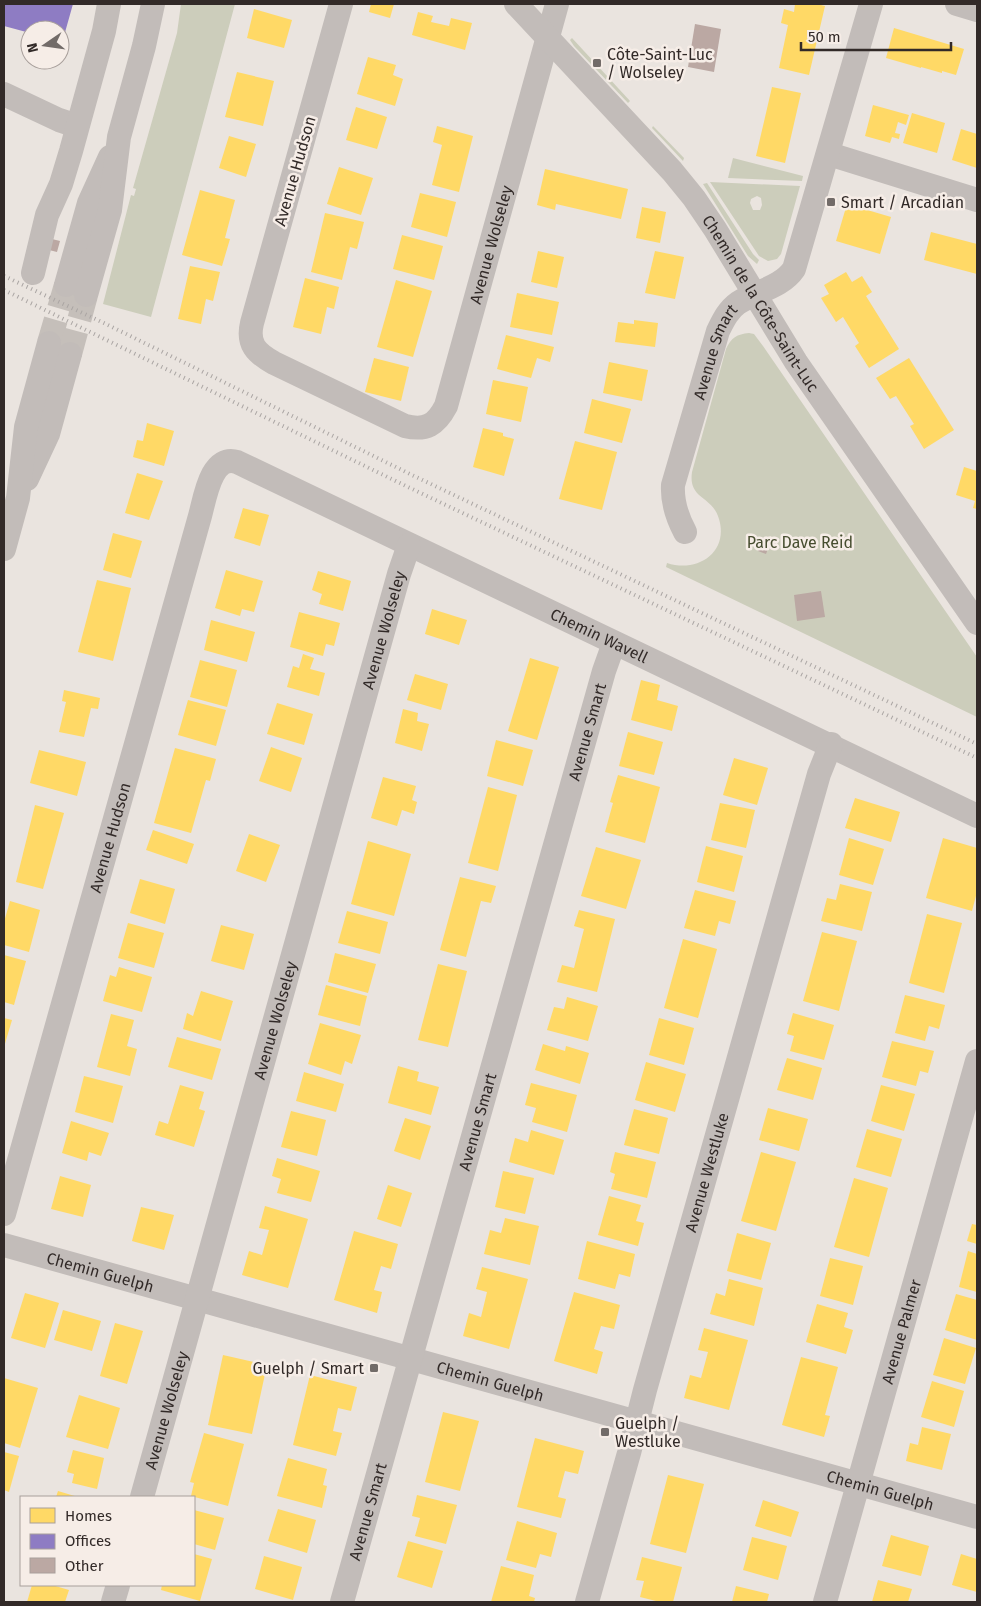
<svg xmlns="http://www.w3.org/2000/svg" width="981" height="1606" viewBox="0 0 981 1606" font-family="'Fira Sans',sans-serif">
<rect width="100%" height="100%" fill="#eae4df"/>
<g fill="#cccdbb" fill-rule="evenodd">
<path d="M181 4H235L151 317 103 304 131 195 134 196 136 189 133 188 177 33Z"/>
<path d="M572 38 630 101 628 103 574 46 570 40Z"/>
<path d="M653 126 684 158 683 161 652 128Z"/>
<path d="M733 158 803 176 802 181 728 178Z"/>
<path d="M710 182 800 186 781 254 777 259 768 261 759 256ZM757 196 761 198 762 205 760 210H753L750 203 751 199Z"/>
<path d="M707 183 753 254 759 260 757 264 748 256 703 184Z"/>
<path d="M749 333 754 334 763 346 977 657V717L666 567 667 563C697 573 729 553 719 519 712 495 688 500 692 472L726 349C731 338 737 334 749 333Z"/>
</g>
<g fill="#ffd966">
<path d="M371 4H394L390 18 369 12Z"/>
<path d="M795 4H817L825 6 809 75 779 68 788 25 781 23 784 9 794 12Z"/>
<path d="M254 9 292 20 284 48 247 38Z"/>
<path d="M418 12 433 16 431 22 449 26 451 18 472 23 465 50 412 35Z"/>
<path d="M894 28 964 49 956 75 942 71V73L921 67V68L886 58Z"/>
<path d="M368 57 396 65 393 75 403 79 395 106 357 94Z"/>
<path d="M237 72 274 81 263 126 225 117Z"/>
<path d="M772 87 801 93 785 163 756 156Z"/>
<path d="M873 105 909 115 906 125 898 122 895 133 900 134 899 139 892 137 890 143 865 136Z"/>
<path d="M356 107 387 117 377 149 346 140Z"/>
<path d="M912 113 945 123 937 153 903 143Z"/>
<path d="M437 126 473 136 459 192 432 185 442 145 433 142Z"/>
<path d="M961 129 977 134V168L952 160Z"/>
<path d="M229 136 256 144 246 177 219 168Z"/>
<path d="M339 167 373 178 361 215 327 204Z"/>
<path d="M545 169 628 189 621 219 556 204 555 210 537 205Z"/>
<path d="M200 190 235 200 225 238 230 239 222 266 182 255Z"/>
<path d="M420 193 456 202 447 237 411 227Z"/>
<path d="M847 204 891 217 880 254 836 241Z"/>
<path d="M642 207 666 212 660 243 636 238Z"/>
<path d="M325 213 364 222 357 249 350 247 342 280 311 272Z"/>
<path d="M931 232 977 244V274L924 260Z"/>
<path d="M402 235 443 246 434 280 393 269Z"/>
<path d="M538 251 564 257 557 288 531 282Z"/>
<path d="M655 251 684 257 675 299 645 293Z"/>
<path d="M190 266 220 272 213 301 206 299 201 324 178 319Z"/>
<path d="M846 272 852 282 862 276 872 292 866 296 899 349 869 368 855 346 859 343 843 317 836 322 821 298 829 294 824 285Z"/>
<path d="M305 278 339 287 334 309 327 307 321 334 293 327Z"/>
<path d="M396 280 432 291 413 357 377 347Z"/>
<path d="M517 293 559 302 552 335 510 327Z"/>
<path d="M634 320 658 323 655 347 615 342 618 322 634 324Z"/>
<path d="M506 335 554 347 550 362 537 358 531 378 497 369Z"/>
<path d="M374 358 409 367 401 401 365 392Z"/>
<path d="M909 358 954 430 924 449 910 426 914 424 896 396 890 399 876 378Z"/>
<path d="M609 362 648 370 642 401 603 393Z"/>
<path d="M493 380 528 387 521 422 486 414Z"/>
<path d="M592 399 631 409 622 443 584 433Z"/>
<path d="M147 423 174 431 164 466 133 457 137 440 143 441Z"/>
<path d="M483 428 503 433V436L514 439 504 476 473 467Z"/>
<path d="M575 441 617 452 602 510 559 499Z"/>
<path d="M964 467 977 471V509L973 508 975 501 956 495Z"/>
<path d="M137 473 163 481 149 520 125 513Z"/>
<path d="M243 508 269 515 260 546 234 538Z"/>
<path d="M113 533 142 541 131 578 103 570Z"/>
<path d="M226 570 263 581 254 612 242 609 240 616 215 608Z"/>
<path d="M318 571 351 581 343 611 319 604 322 594 312 590Z"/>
<path d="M97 580 131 588 113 661 78 652Z"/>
<path d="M432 609 467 620 459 645 425 634Z"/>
<path d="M299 612 340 623 334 646 326 644 323 656 290 647Z"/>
<path d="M211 620 255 632 247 662 204 650Z"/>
<path d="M303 654 314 658 310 669 325 673 319 696 287 687 293 666 299 668Z"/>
<path d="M530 658 559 667 537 740 508 731Z"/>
<path d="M200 660 237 670 227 707 190 697Z"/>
<path d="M415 674 448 684 441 710 407 700Z"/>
<path d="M641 680 660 685 657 700 678 706 672 731 631 720Z"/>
<path d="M64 690 100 698 98 709 91 708 84 737 59 732 66 702 62 701Z"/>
<path d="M188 700 226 710 216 746 178 735Z"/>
<path d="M277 703 313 714 304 745 267 734Z"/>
<path d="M403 709 418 713 417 721 429 724 422 751 395 743Z"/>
<path d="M628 732 663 742 654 775 619 766Z"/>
<path d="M496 740 533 750 523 786 487 776Z"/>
<path d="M271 747 302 758 291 792 259 781Z"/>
<path d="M175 748 216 759 210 781 206 780 191 833 154 823Z"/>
<path d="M39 750 86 762 77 796 30 783Z"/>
<path d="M734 758 768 768 757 805 723 795Z"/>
<path d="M618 775 660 787 645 843 605 832 613 803 610 802Z"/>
<path d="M383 777 416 786 412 800 417 802 414 814 402 810 397 826 371 818Z"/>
<path d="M488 787 517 795 498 871 468 863Z"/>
<path d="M855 798 900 812 891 842 845 828Z"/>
<path d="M720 803 755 810 746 848 711 840Z"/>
<path d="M35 805 64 813 43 889 16 882Z"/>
<path d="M153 830 194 844 187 864 146 850Z"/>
<path d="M249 834 280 845 266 882 236 871Z"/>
<path d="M849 838 884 849 873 885 839 875Z"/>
<path d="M943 838 977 848V892L972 911 926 898Z"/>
<path d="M368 841 411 854 394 916 351 904Z"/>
<path d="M706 846 743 856 734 892 697 882Z"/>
<path d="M596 847 641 860 626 909 581 896Z"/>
<path d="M460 877 496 886 491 903 481 901 466 957 440 950Z"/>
<path d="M140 879 175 889 165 924 130 913Z"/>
<path d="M840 884 872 892 862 931 821 921 827 898 836 900Z"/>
<path d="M695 890 736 901 730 924 719 921 715 936 684 928Z"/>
<path d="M10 901 40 910 29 952 4 945V922Z"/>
<path d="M579 910 615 919 597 992 557 982 562 965 574 968 584 929 574 926Z"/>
<path d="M347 911 388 922 380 954 338 943Z"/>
<path d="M927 914 962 923 944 993 909 983Z"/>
<path d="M128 923 164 933 154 968 118 958Z"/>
<path d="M221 925 254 934 244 970 211 961Z"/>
<path d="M822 932 857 941 839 1011 803 1001Z"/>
<path d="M683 939 717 949 698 1018 664 1008Z"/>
<path d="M335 953 376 964 368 993 328 982Z"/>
<path d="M4 955 26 961 14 1005 4 1002Z"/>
<path d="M438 964 467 971 448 1047 418 1040Z"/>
<path d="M119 967 152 977 142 1012 103 1001 110 975 116 977Z"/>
<path d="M326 985 367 996 360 1026 318 1015Z"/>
<path d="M201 991 233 1001 221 1041 183 1029 187 1013 193 1016Z"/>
<path d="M905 995 945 1005 939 1029 929 1026 925 1041 895 1033Z"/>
<path d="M567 997 598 1006 588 1041 547 1030 554 1007 564 1009Z"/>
<path d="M793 1013 834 1025 824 1060 790 1051 794 1036 787 1034Z"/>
<path d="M111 1014 134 1020 127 1046 137 1049 130 1076 97 1067Z"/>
<path d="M4 1018 12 1020 4 1047Z"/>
<path d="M659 1018 694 1028 684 1065 649 1055Z"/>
<path d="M320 1023 361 1035 352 1064 345 1061 341 1075 308 1064Z"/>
<path d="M177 1037 221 1049 212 1080 168 1067Z"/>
<path d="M892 1041 934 1051 928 1073 920 1071 916 1086 882 1077Z"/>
<path d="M543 1044 565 1051 566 1046 589 1053 580 1084 535 1070Z"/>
<path d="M787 1058 822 1068 813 1100 777 1090Z"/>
<path d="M646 1062 686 1074 675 1112 635 1100Z"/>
<path d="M398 1066 419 1072 417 1081 439 1087 431 1115 388 1103Z"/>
<path d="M304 1072 344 1084 336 1112 296 1101Z"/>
<path d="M84 1076 123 1086 113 1123 75 1112Z"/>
<path d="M531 1083 577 1095 567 1132 532 1122 536 1108 525 1105Z"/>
<path d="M180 1085 204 1092 199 1109 205 1111 194 1147 155 1135 159 1121 168 1124Z"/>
<path d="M881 1085 915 1094 904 1131 871 1121Z"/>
<path d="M768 1108 808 1119 799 1151 759 1140Z"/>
<path d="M634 1109 668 1118 659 1154 624 1145Z"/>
<path d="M291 1111 326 1120 317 1156 281 1147Z"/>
<path d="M405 1118 431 1126 420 1160 394 1151Z"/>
<path d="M71 1121 109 1133 101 1156 89 1152 87 1161 62 1153Z"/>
<path d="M867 1129 902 1139 891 1177 856 1167Z"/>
<path d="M531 1130 564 1140 554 1175 509 1162 515 1138 528 1142Z"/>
<path d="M615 1152 656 1162 647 1198 611 1189 615 1174 610 1172Z"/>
<path d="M761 1152 796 1162 776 1231 741 1221Z"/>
<path d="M277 1158 320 1171 311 1202 277 1193 281 1179 272 1176Z"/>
<path d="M503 1171 534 1178 525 1214 495 1207Z"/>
<path d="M60 1176 91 1185 83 1217 51 1209Z"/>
<path d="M854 1178 888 1188 869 1257 834 1247Z"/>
<path d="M388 1185 412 1193 401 1227 377 1219Z"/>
<path d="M609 1196 641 1205 636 1221 644 1223 638 1246 598 1235Z"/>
<path d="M265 1206 308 1219 288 1288 242 1275 249 1251 262 1255 269 1230 259 1228Z"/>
<path d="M141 1207 174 1215 164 1250 132 1241Z"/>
<path d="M505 1218 539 1226 530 1265 484 1254 490 1230 501 1233Z"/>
<path d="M972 1224 977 1225V1244L967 1241Z"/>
<path d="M354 1231 398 1244 391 1269 381 1266 374 1290 382 1292 377 1313 334 1300Z"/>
<path d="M737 1233 771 1243 761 1280 727 1271Z"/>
<path d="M587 1241 635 1254 630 1277 619 1274 615 1289 578 1279Z"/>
<path d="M968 1251 977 1254V1292L959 1287Z"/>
<path d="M830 1258 863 1266 853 1305 820 1296Z"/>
<path d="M482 1267 528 1279 509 1349 463 1336 469 1313 481 1317 487 1292 476 1289Z"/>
<path d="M729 1279 763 1288 754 1326 710 1314 716 1293 725 1296Z"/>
<path d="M574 1292 620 1305 614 1329 601 1326 594 1349 603 1352 597 1374 554 1361Z"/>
<path d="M25 1293 59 1303 45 1348 11 1338Z"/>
<path d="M956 1294 977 1300V1340L945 1330Z"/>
<path d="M817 1304 848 1313 844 1327 853 1330 846 1354 806 1342Z"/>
<path d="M63 1310 101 1321 92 1351 54 1340Z"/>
<path d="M115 1323 143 1331 127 1384 100 1376Z"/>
<path d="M704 1328 748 1340 729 1410 684 1398 690 1375 701 1378 708 1352 698 1350Z"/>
<path d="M944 1338 976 1348 965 1384 933 1375Z"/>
<path d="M223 1355 267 1365 252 1434 208 1425Z"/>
<path d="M801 1357 838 1367 825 1415 830 1416 824 1437 782 1425Z"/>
<path d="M310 1375 357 1387 351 1411 338 1408 333 1431 342 1433 336 1456 293 1445Z"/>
<path d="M4 1378 38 1388 20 1448 4 1443Z"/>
<path d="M932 1381 964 1391 954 1427 921 1417Z"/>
<path d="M79 1395 120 1408 108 1449 66 1437Z"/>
<path d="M443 1412 479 1421 460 1491 425 1482Z"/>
<path d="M922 1427 951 1434 942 1470 906 1461 910 1443 918 1445Z"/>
<path d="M204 1433 244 1444 228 1506 191 1496 194 1483 190 1482Z"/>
<path d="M535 1438 584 1451 578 1474 565 1471 558 1497 566 1499 561 1518 517 1507Z"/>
<path d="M73 1450 104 1458 97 1489 72 1483 74 1474 67 1472Z"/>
<path d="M4 1452 19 1456 9 1492 4 1490Z"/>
<path d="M288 1458 327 1469 323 1485 327 1486 322 1508 277 1496Z"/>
<path d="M668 1475 704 1484 686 1553 650 1544Z"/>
<path d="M58 1491 78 1497H56Z"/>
<path d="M417 1495 457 1505 446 1544 415 1536 420 1518 412 1516Z"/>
<path d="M763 1500 799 1512 791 1537 755 1526Z"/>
<path d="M278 1509 316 1520 307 1553 268 1541Z"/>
<path d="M194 1510 224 1518 215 1550 194 1544Z"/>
<path d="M517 1521 557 1533 551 1557 540 1554 536 1568 506 1560Z"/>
<path d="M891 1535 929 1546 921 1576 882 1566Z"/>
<path d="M752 1537 787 1546 778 1580 743 1570Z"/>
<path d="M408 1541 443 1551 432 1588 397 1577Z"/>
<path d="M194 1554 212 1559 200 1601 161 1590 162 1585H194Z"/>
<path d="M961 1554 977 1559V1592L952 1585Z"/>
<path d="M264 1556 302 1567 293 1600 255 1589Z"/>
<path d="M642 1557 682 1567 673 1602H660L640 1597 644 1581 636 1580Z"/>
<path d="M501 1566 534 1575 529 1596 535 1598 534 1602H491Z"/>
<path d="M878 1580 912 1589 908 1602H872Z"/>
<path d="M32 1585H52L69 1590 65 1602H27Z"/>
<path d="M736 1586 769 1594 767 1602H732Z"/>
</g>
<path fill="#8e7cc3" d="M4 4H73L62 43 60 42V30H30V33L4 26Z"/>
<g fill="#bba8a3">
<path d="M695 24 721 29 714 72 688 67Z"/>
<path d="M48 238 60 241 57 252 45 249Z"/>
<path d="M762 540 770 543 766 554 758 551Z"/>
<path d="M821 591 825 617 797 621 794 595Z"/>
</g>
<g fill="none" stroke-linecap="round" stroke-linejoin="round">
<g stroke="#c5bfba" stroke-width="24" stroke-dasharray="24 12" stroke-linecap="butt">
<path d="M49 343 66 285"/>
<path d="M70 354 86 295"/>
</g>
<g stroke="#c2bcb9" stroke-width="24">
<path id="s1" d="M341 4 252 323C247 344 256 353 274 363L405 426C426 431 436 425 446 406L557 4"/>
<path id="s2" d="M516 4 672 171 694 198 715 229 796 362 977 623"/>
<path d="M957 4 977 10"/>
<path d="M4 94 59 120 77 126"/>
<path d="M829 154 977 200"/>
<path d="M33 273 47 215 61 184 71 151 104 31 109 4"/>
<path d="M66 285 89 203 110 157"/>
<path d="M86 295 110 210 119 137 144 46 153 4"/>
<path d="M27 479 48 434 70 354"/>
<path id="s3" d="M685 532C677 517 672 502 673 485L718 331C723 321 728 310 738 303 756 291 781 288 794 269L871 4"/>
<path d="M4 549 18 498 26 427 49 343"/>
<path id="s4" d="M4 1214 200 516C205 498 211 454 237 462L977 816"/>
<path id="s5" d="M4 1245 977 1517"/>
<path id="s6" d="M142 1497 399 574 409 545"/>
<path d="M113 1602 118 1585"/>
<path id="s7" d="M342 1602 604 671 614 643"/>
<path id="s8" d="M587 1602 629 1453 645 1390 819 774 831 744"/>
<path id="s9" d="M825 1602 977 1061"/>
</g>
<g stroke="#aaa5a3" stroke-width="4" stroke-dasharray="1 4" stroke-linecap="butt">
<path d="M4 276 108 325 412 475 977 744"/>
<path d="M4 290 408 487 977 758"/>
</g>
</g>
<g fill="#726b68" stroke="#f6ede7" stroke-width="2">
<rect x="592" y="58" width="10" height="10" rx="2.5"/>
<rect x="826" y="197" width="10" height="10" rx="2.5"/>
<rect x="369" y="1363" width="10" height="10" rx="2.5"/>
<rect x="600" y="1427" width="10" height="10" rx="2.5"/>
</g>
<g text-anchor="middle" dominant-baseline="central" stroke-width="5" stroke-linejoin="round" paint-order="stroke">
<g font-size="16" fill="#322a28" stroke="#f6ede7" text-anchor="start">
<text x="607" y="54">Côte-Saint-Luc<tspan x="607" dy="18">/ Wolseley</tspan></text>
<text x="841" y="202">Smart / Arcadian</text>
<text x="364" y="1368" text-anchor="end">Guelph / Smart</text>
<text x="615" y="1423">Guelph /<tspan x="615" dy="18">Westluke</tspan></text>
</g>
<g font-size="16" fill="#322a28" stroke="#f6ede7">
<text transform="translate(295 171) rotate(-74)">Avenue Hudson</text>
<text stroke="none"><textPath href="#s1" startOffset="745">Avenue Wolseley</textPath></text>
<text stroke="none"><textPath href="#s2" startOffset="388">Chemin de la Côte-Saint-Luc</textPath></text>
<text stroke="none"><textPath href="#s3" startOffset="189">Avenue Smart</textPath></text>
<text stroke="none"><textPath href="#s6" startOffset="900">Avenue Wolseley</textPath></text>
<text stroke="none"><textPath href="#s4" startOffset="1200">Chemin Wavell</textPath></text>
<text stroke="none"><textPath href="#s7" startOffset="904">Avenue Smart</textPath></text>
<text stroke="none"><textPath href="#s4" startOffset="391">Avenue Hudson</textPath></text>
<text stroke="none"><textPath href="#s6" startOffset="495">Avenue Wolseley</textPath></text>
<text stroke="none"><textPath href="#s7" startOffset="499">Avenue Smart</textPath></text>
<text stroke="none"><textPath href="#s8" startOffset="446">Avenue Westluke</textPath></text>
<text stroke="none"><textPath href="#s5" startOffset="100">Chemin Guelph</textPath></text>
<text stroke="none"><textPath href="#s9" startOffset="281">Avenue Palmer</textPath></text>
<text stroke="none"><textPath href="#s5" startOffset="505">Chemin Guelph</textPath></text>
<text stroke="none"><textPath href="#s6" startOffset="90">Avenue Wolseley</textPath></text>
<text stroke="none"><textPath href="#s5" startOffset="910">Chemin Guelph</textPath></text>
<text stroke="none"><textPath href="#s7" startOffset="94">Avenue Smart</textPath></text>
</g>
<g font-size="16" fill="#464d2f" stroke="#f6ede7">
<text x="800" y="542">Parc Dave Reid</text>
</g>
</g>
<rect width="981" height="1606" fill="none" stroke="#322a28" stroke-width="10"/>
<rect x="20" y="1496" width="175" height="90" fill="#f6ede7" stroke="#a89f9b"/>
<rect x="30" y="1508" width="25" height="15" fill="#ffd966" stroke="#a89f9b"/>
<text x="65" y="1521" font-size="15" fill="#322a28">Homes</text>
<rect x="30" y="1534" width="25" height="15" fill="#8e7cc3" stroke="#a89f9b"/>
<text x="65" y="1546" font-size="15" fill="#322a28">Offices</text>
<rect x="30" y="1558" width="25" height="15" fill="#bba8a3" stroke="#a89f9b"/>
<text x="65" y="1571" font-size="15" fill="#322a28">Other</text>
<g transform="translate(45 45) rotate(257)"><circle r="24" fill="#f6ede7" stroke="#a89f9b"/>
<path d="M0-4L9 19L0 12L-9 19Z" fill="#726b68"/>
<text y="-8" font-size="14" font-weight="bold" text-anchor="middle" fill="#322a28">N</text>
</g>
<path d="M801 42v8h150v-8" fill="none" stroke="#322a28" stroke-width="2.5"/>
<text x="808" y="42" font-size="15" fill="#322a28" stroke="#f6ede7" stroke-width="4" paint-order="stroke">50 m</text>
</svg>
